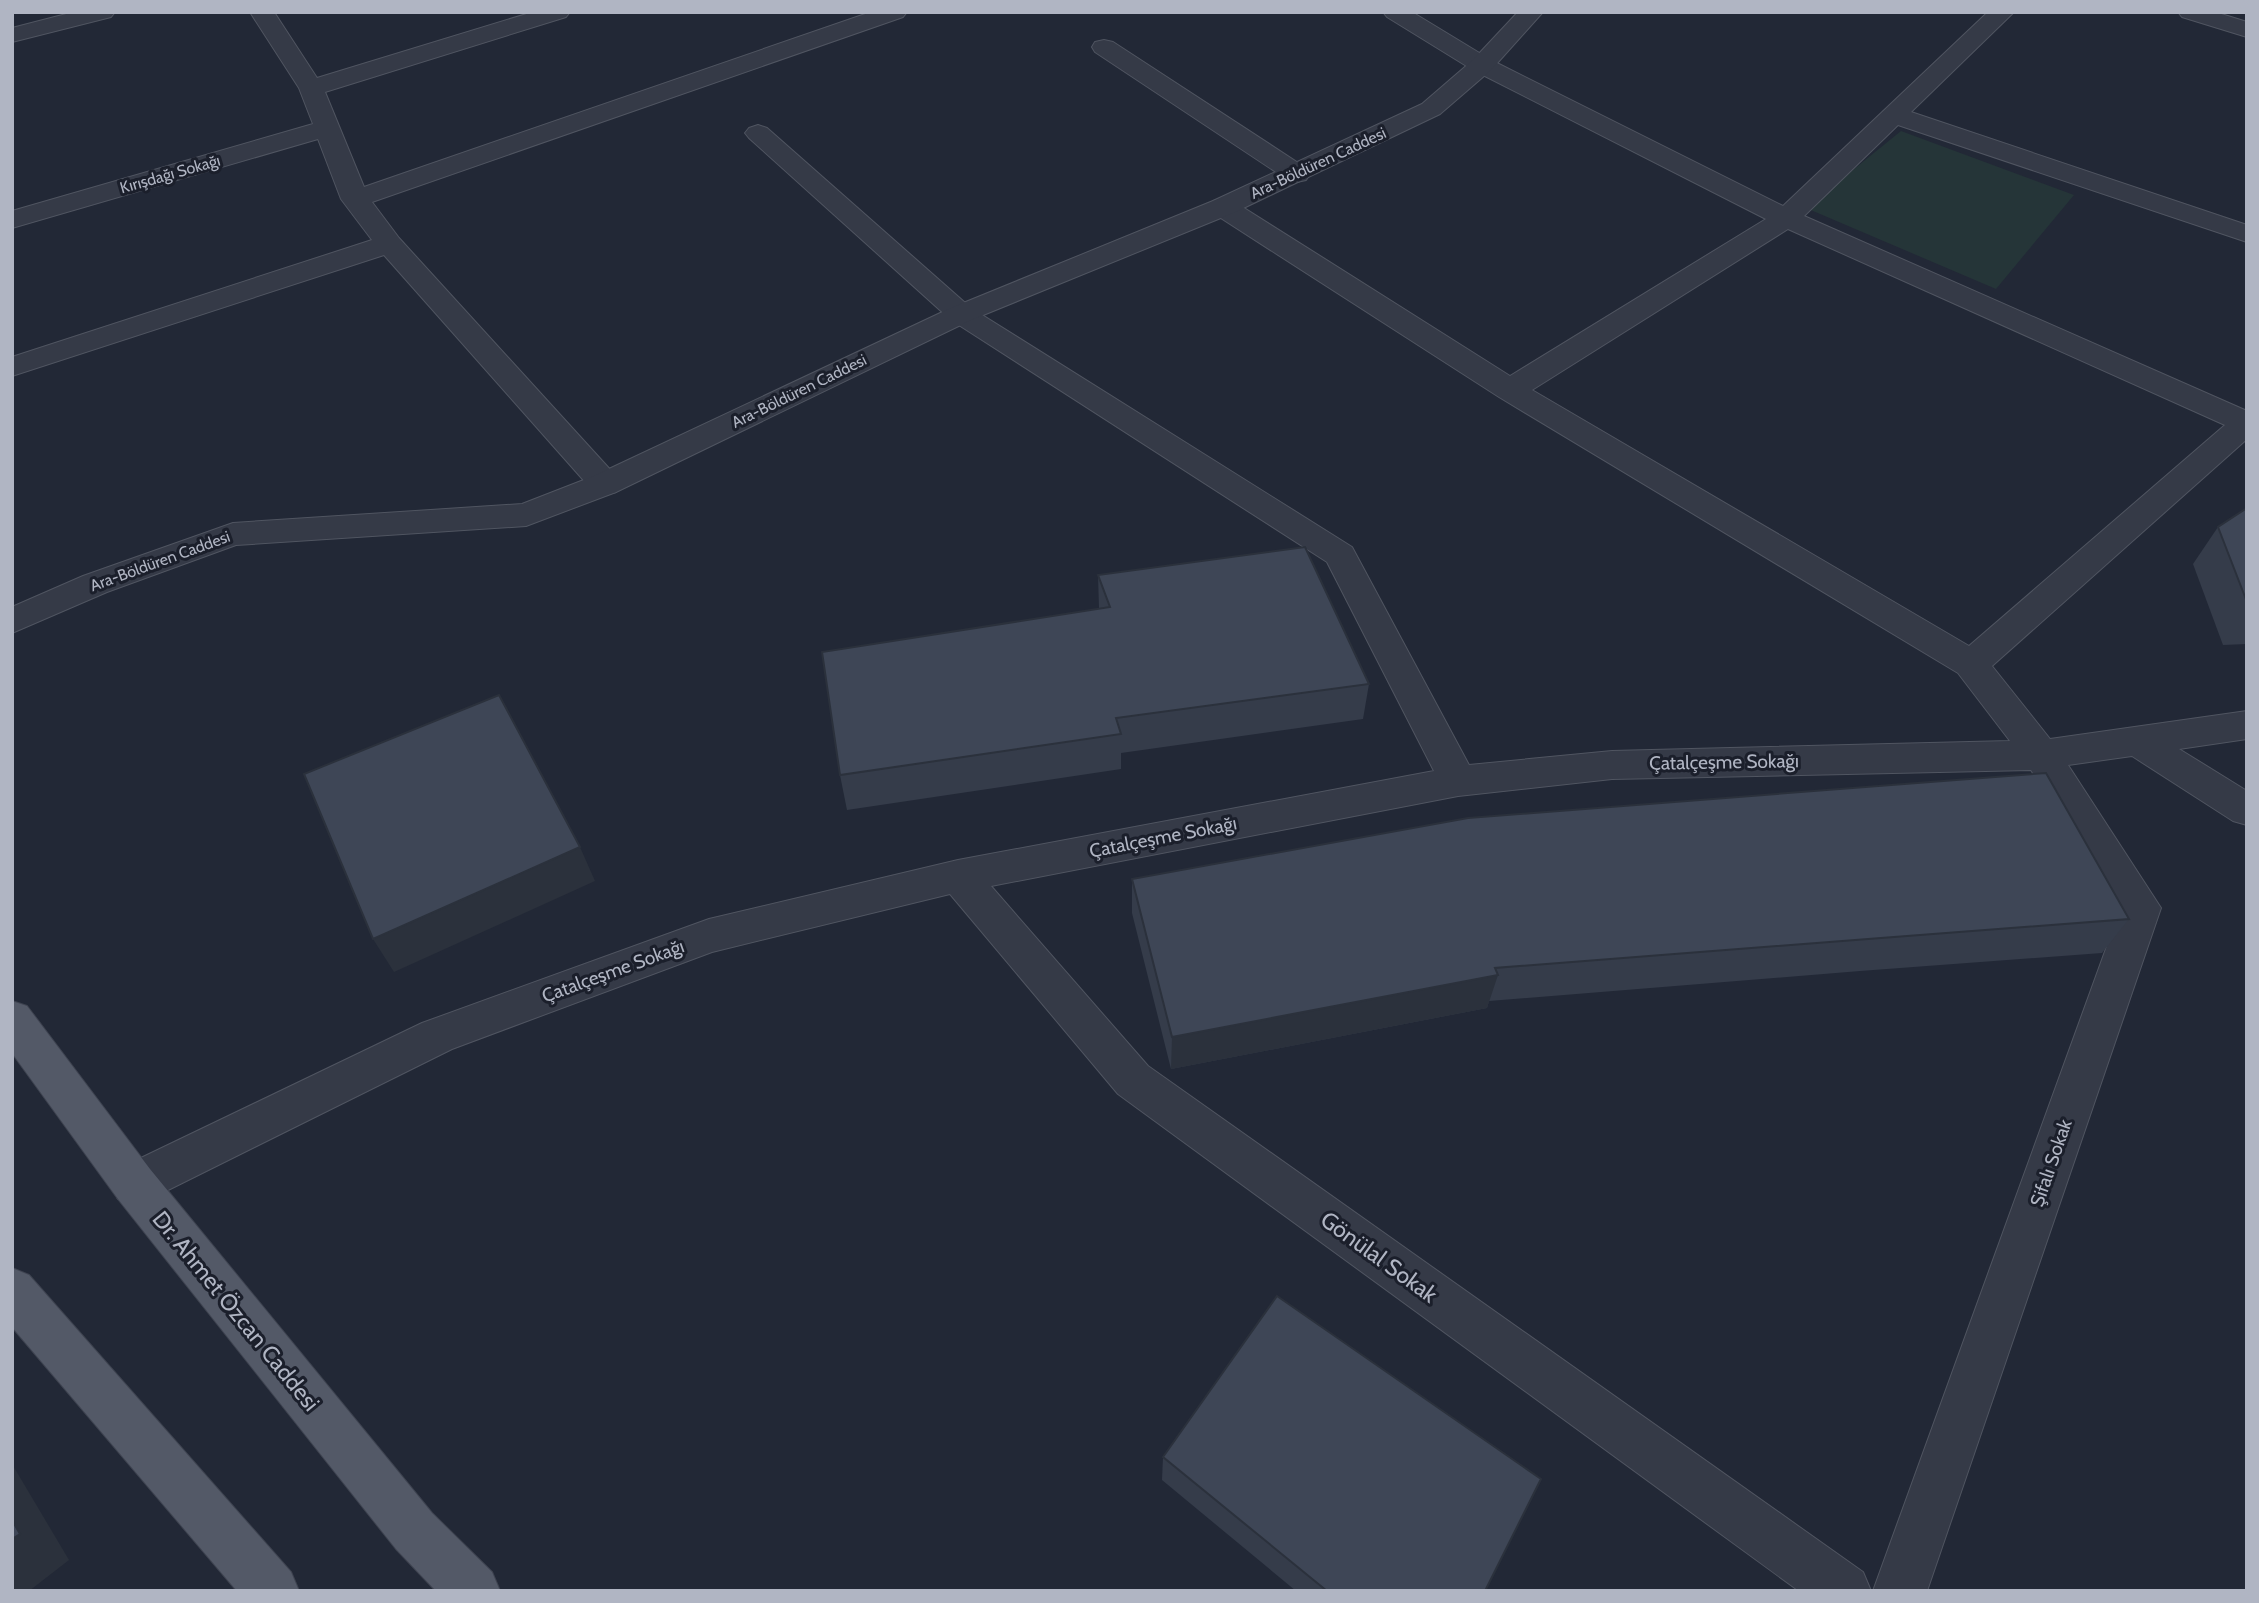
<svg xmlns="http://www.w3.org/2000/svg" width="2259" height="1603" viewBox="0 0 2259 1603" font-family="Cabin,sans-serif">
<rect width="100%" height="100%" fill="#222836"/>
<path fill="#253538" d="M1901 131 2074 195 1996 289 1806 208Z"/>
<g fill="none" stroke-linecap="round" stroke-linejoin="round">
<g stroke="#505561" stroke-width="2">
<g id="minor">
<path d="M74 12H115L111 17 12 42V28Z"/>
<path d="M250 12H274L317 78 533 12H570L566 17 325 92 364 187 871 12H907L903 17 372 202 399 238 616 476 621 484 616 492 605 495 594 492 384 255 12 376V357L372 240 341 199 318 139 12 228V211L313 124 299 88Z"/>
<path d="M1383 12H1412L1491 60 1783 206 1988 12H2014L1911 112 2247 225V242L1898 125 1804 216 2247 411V439L1992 666 2050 739 2247 711V739L2179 749 2247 791V825L2233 821 2132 756 2068 765 2161 908 1927 1591H1873L2120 910 2031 770 1612 779 1458 796 991 886 1148 1066 1863 1572 1871 1591H1799L1118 1094 950 894 712 952 452 1049 150 1199 134 1205 118 1199 111 1184 118 1169 422 1023 709 919 958 860 1434 771 1327 562 951 320 749 138 745 133 749 128 758 125 767 128 971 308 1352 547 1469 765 1612 751 2010 741 1958 673 1499 397 1213 213 1209 207 1213 201 1223 199 1233 201 1510 376 1766 219 1473 70 1387 17ZM1788 229 2225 425 1969 646 1532 390Z"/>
<path d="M2178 12H2215L2247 22V37L2182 17Z"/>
<path d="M1104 40 1113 42 1306 168 1310 174 1306 180 1297 182 1288 180 1095 52 1092 47 1095 42Z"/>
</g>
</g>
<g stroke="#505561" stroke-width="2">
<path id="tertiary" d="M1518 12H1543L1491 70 1440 114 1233 213 971 320 616 492 526 526 236 545 107 592 12 633V607L83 576 233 523 522 504 594 476 951 308 1213 201 1422 104 1473 60Z"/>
</g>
<g stroke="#3e4350" stroke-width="2">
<g id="primary">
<path d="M12 1001 27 1006 150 1169 432 1513 492 1572 500 1591H436L396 1549 118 1199 12 1053Z"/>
<path d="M12 1268 29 1275 291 1572 299 1591H237L12 1327Z"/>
</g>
</g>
<use href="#minor" fill="#353a47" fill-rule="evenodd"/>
<use href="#tertiary" fill="#353a47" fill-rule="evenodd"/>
<use href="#primary" fill="#535967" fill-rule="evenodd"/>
</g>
<g fill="#353c4a">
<path d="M2247 508V644L2223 645 2193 564 2218 527Z"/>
<path d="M1098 575 1369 684 1363 719 1121 753V769L847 810 840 775 1099 608Z"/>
<path d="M1132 879 2129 919 2102 953 1860 971 1489 1001 1487 1008 1171 1069 1132 913Z"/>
<path d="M1163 1457 1485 1591H1296L1162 1480Z"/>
</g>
<g fill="#2b313c">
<path d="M580 847 595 881 394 972 373 939Z"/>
<path d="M1498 975 1487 1008 1171 1069 1172 1037Z"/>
<path d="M12 1464 69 1560 29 1591H12Z"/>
</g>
<g fill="#3e4656" stroke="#2b313c" stroke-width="2">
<path d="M2247 508V602L2218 527Z"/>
<path d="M1305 547 1369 684 1116 718 1121 734 840 775 822 652 1110 607 1098 575Z"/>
<path d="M499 695 580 847 373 939 304 774Z"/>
<path d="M2046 773 2129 919 1881 938 1495 968 1498 975 1172 1037 1132 879 1468 818Z"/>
<path d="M1277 1296 1541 1479 1485 1591H1327L1163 1457Z"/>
<path d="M12 1520 20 1534 12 1539Z"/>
</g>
<g text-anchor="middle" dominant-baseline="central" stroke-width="6" stroke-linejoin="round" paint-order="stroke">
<g font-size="16" fill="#b0b5c3" stroke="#1b1f2b">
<text transform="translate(1318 163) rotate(-25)">Ara-Böldüren Caddesi</text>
<text transform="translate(170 174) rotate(-16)">Kırışdağı Sokağı</text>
<text transform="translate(799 391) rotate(-26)">Ara-Böldüren Caddesi</text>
<text transform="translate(160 561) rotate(-20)">Ara-Böldüren Caddesi</text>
</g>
<g font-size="19" fill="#b0b5c3" stroke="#1b1f2b">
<text transform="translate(1724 762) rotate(-1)">Çatalçeşme Sokağı</text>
<text transform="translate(1163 837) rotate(-11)">Çatalçeşme Sokağı</text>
<text transform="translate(613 971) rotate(-20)">Çatalçeşme Sokağı</text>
<text transform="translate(2051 1163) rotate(-71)">Şifalı Sokak</text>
</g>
<g font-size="23" fill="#b0b5c3" stroke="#1b1f2b">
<text transform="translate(1379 1257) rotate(36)">Gönülal Sokak</text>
<text transform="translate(236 1311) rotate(51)">Dr. Ahmet Özcan Caddesi</text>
</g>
</g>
<rect width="2259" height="1603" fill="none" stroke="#b0b5c3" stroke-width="28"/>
</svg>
